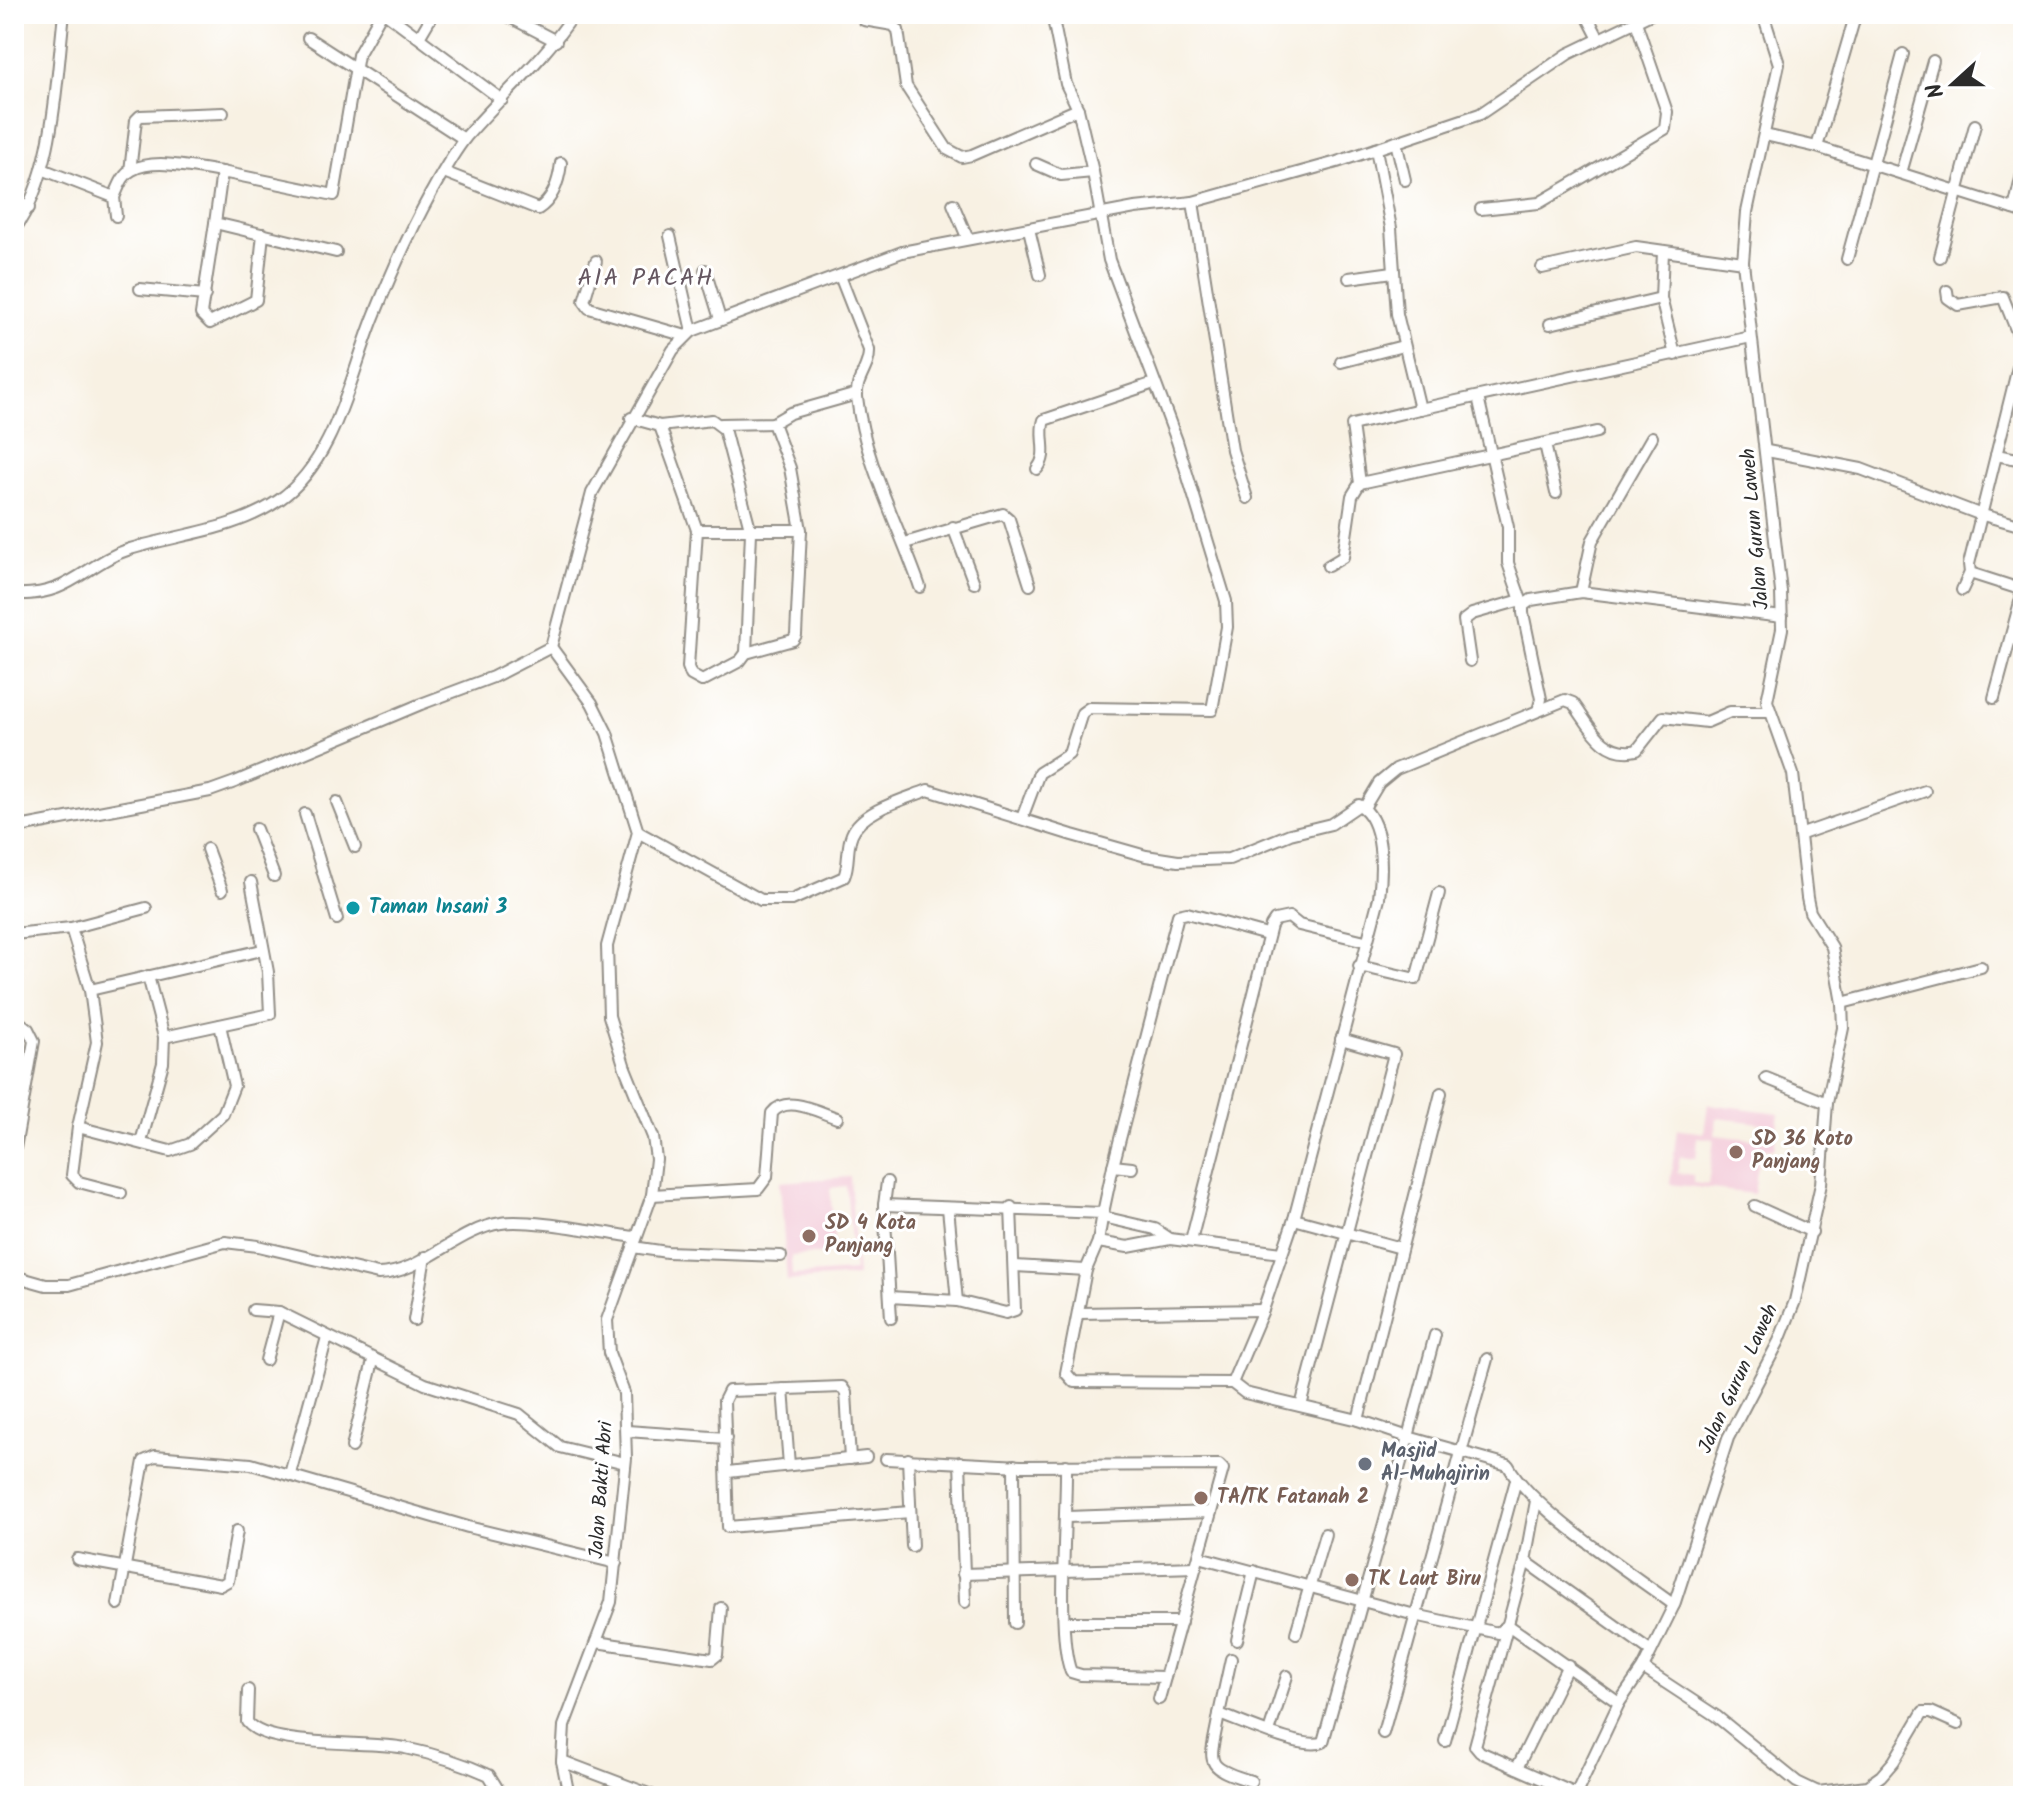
<svg xmlns="http://www.w3.org/2000/svg" width="2037" height="1810" viewBox="0 0 2037 1810" font-family="Kalam,sans-serif">
<rect width="100%" height="100%" fill="#fff"/>
<filter id="ink" filterUnits="userSpaceOnUse"><feTurbulence type="fractalNoise" baseFrequency=".0125" numOctaves="2"/><feDisplacementMap in="SourceGraphic" scale="16" xChannelSelector="R" yChannelSelector="G"/><feConvolveMatrix kernelMatrix="1 2 1 2 8 2 1 2 1" color-interpolation-filters="sRGB"/></filter>
<filter id="wash" filterUnits="userSpaceOnUse"><feTurbulence type="fractalNoise" baseFrequency=".006" numOctaves="4" result="noise"/><feDisplacementMap in="SourceGraphic" scale="32" xChannelSelector="R" yChannelSelector="G"/><feGaussianBlur stdDeviation="1.8" result="paint"/><feColorMatrix in="noise" values="0 0 0 0 0 0 0 0 0 0 0 0 0 0 0 0 0 1.4 0 .05"/><feComposite in="paint" operator="in"/></filter>
<g filter="url(#wash)">
<rect width="100%" height="100%" fill="#f8f1e3"/>
<g fill="#f4cfdc" fill-rule="evenodd">
<path d="M1708 1104 1779 1113 1774 1149 1760 1148 1754 1194 1670 1184 1677 1129 1704 1133ZM1717 1118 1769 1124 1767 1141 1715 1135ZM1698 1137 1714 1139 1708 1185 1693 1183V1175L1677 1173 1680 1156 1696 1158Z"/>
<path d="M850 1177 857 1276 787 1281 780 1182ZM846 1186 854 1271 792 1275 791 1256 835 1253 830 1188Z"/>
</g>
</g>
<g filter="url(#ink)">
<g fill="none" stroke-linecap="round" stroke-linejoin="round">
<g stroke="#928e87" stroke-width="14">
<g id="street">
<path d="M387 14 502 100"/>
<path d="M504 14 556 41"/>
<path d="M860 14 864 20 893 25 898 30 906 86 947 149 962 157 972 155 1078 109"/>
<path d="M1586 14 1599 39"/>
<path d="M420 36 433 14"/>
<path d="M308 38 464 139"/>
<path d="M1765 135 1817 147 2023 212"/>
<path d="M1396 142 1405 180"/>
<path d="M1817 147 1854 20"/>
<path d="M1376 149 1391 228 1397 314 1420 409 1751 337"/>
<path d="M1036 164 1061 175 1093 172"/>
<path d="M42 169 114 197C119 187 122 175 132 170 156 157 196 169 222 172"/>
<path d="M130 171 136 120 140 116 223 113"/>
<path d="M444 172 538 209C554 199 559 181 561 163"/>
<path d="M1901 173 1933 61"/>
<path d="M14 197 29 208"/>
<path d="M114 197 116 216"/>
<path d="M1193 202 1232 450 1247 498"/>
<path d="M953 204 967 237"/>
<path d="M1481 209 1539 203 1665 129 1667 112 1636 22"/>
<path d="M2014 209 2023 170"/>
<path d="M215 223 201 314 210 323 256 300 263 234"/>
<path d="M1029 229 1040 275"/>
<path d="M14 230C55 175 56 80 64 14"/>
<path d="M670 236 692 331"/>
<path d="M336 252 215 223 222 172 334 195 358 55 381 14"/>
<path d="M1663 252 1661 298 1675 355"/>
<path d="M1940 257 1975 125"/>
<path d="M1847 259 1903 54"/>
<path d="M596 261 584 301 589 308 686 336"/>
<path d="M1542 268 1636 247 1743 262"/>
<path d="M705 270 720 319"/>
<path d="M840 276 869 350C870 368 855 379 857 397 864 462 899 526 920 587"/>
<path d="M1349 278 1393 272"/>
<path d="M140 289 205 295"/>
<path d="M1947 291 1948 298 1958 305 2003 297 2023 347 1969 564 1970 573 2023 590"/>
<path d="M1550 324 1661 298"/>
<path d="M1341 362 1403 346"/>
<path d="M1478 397 1508 527V563L1523 606"/>
<path d="M631 418 660 426 712 420 724 429 751 532 746 653"/>
<path d="M721 424 773 423 790 413 857 394"/>
<path d="M660 426 697 530H801"/>
<path d="M1545 444 1556 493"/>
<path d="M1767 451 1861 469 1979 514 2023 526"/>
<path d="M1996 455 2023 460"/>
<path d="M1037 469C1050 454 1038 437 1044 420L1154 383"/>
<path d="M1360 483 1352 425 1420 409"/>
<path d="M953 527 974 583"/>
<path d="M697 530 688 667 691 675 702 681 740 661 746 653 793 640 796 635 801 530 790 468 773 423"/>
<path d="M905 543 1003 514 1009 519 1030 585"/>
<path d="M1328 566 1343 557 1352 496 1360 483 1597 432"/>
<path d="M1962 590 1970 573"/>
<path d="M1581 592 1592 541 1652 437"/>
<path d="M14 594C71 597 85 563 130 549 180 534 236 530 279 500 336 461 350 375 375 314 391 274 410 231 431 193 441 175 453 153 466 137 502 95 543 61 574 14"/>
<path d="M551 647 592 703 607 733 638 832 607 946 609 1016 625 1068 653 1137 656 1159 652 1195 607 1320 609 1353 624 1393 626 1458 611 1602 564 1726 562 1761 569 1796"/>
<path d="M1470 661 1464 620 1472 614 1521 600"/>
<path d="M1994 698 2023 591"/>
<path d="M1538 711 1541 699 1523 613V606L1531 600 1581 592 1782 617"/>
<path d="M337 802 355 847"/>
<path d="M1364 808 1379 783 1396 769 1565 700 1573 703C1589 724 1603 758 1637 750L1663 717 1707 722 1730 712H1770"/>
<path d="M305 814 337 919"/>
<path d="M1022 818 1039 773 1069 754 1082 713 1089 708 1212 710 1227 627 1226 601 1177 441 1109 260 1093 172 1078 109 1066 84 1052 14"/>
<path d="M14 828 210 791 235 782 421 704 493 677 551 647 592 493 673 350 692 331 902 252 1135 208 1193 202 1337 162 1480 114 1568 54 1651 14"/>
<path d="M256 829 274 876"/>
<path d="M638 832 761 900H792L844 877C850 862 846 848 852 834 862 810 906 799 928 790L1072 835 1146 856 1178 861 1229 859 1290 834 1331 824 1359 805C1385 820 1382 872 1379 898L1294 1219 1263 1310 1232 1383"/>
<path d="M1802 834 1925 791"/>
<path d="M207 849 222 890"/>
<path d="M71 928 146 908"/>
<path d="M14 934 71 928 90 990 262 950"/>
<path d="M1359 966 1416 979 1439 893"/>
<path d="M90 990 97 1042 78 1127 72 1175 79 1182 121 1193"/>
<path d="M1842 1003 1981 967"/>
<path d="M14 1018 28 1029 34 1041 14 1154"/>
<path d="M164 1037 270 1014 268 972 251 882"/>
<path d="M1766 1078 1827 1103"/>
<path d="M78 1127 170 1151 190 1144 223 1114 234 1086 220 1025"/>
<path d="M141 1142 163 1063 164 1037 148 976"/>
<path d="M1113 1166 1178 915 1187 913 1267 935"/>
<path d="M887 1182 884 1205 891 1318"/>
<path d="M652 1195 758 1189 767 1177 772 1113C787 1094 818 1112 837 1118"/>
<path d="M884 1205 1103 1213 1098 1242 1086 1270 1066 1373 1074 1382 1232 1383 1245 1393 1358 1420 1408 1437 1323 1742C1304 1751 1240 1721 1219 1714L1231 1659"/>
<path d="M1755 1206 1812 1232"/>
<path d="M1103 1213 1113 1166 1132 1168"/>
<path d="M1103 1217 1155 1229 1170 1239 1282 1253"/>
<path d="M1294 1219 1401 1248"/>
<path d="M1191 1241 1271 926 1275 920 1289 917 1299 925 1365 941"/>
<path d="M1098 1242 1128 1247 1170 1239"/>
<path d="M633 1247 667 1252 781 1256"/>
<path d="M1015 1266 1086 1270"/>
<path d="M14 1276 46 1285H69L225 1242 258 1246 378 1274C422 1273 456 1230 501 1223 528 1218 603 1233 635 1237"/>
<path d="M890 1297 957 1301 948 1208"/>
<path d="M957 1301 1006 1313 1015 1310 1011 1207"/>
<path d="M253 1310 279 1312 425 1384 519 1414 560 1447 625 1463"/>
<path d="M1079 1313 1263 1310"/>
<path d="M414 1320 425 1257"/>
<path d="M1435 1335 1408 1437 1508 1465C1532 1510 1630 1572 1674 1605"/>
<path d="M266 1360 279 1312"/>
<path d="M783 1389 789 1465"/>
<path d="M1301 1406 1394 1054 1341 1039"/>
<path d="M1358 1420 1441 1093"/>
<path d="M627 1431 726 1438"/>
<path d="M352 1447 373 1361"/>
<path d="M850 1459 846 1393 842 1387 729 1391 724 1401 728 1527 910 1512"/>
<path d="M886 1459 1021 1466 1219 1465 1223 1469 1159 1699"/>
<path d="M908 1459 912 1546"/>
<path d="M960 1462 965 1602"/>
<path d="M1014 1465 1015 1623"/>
<path d="M1066 1465C1067 1512 1056 1635 1071 1672L1081 1675 1165 1677"/>
<path d="M728 1472 866 1457"/>
<path d="M290 1474 327 1337"/>
<path d="M1536 1501 1525 1561 1475 1746 1480 1752 1576 1794"/>
<path d="M1067 1517 1211 1512"/>
<path d="M1199 1557 1415 1615 1498 1633 1508 1625 1619 1703"/>
<path d="M77 1559 221 1585 228 1581 237 1531"/>
<path d="M1525 1561 1651 1651"/>
<path d="M963 1574 1196 1567"/>
<path d="M118 1604 144 1461 155 1456 251 1464 468 1527 616 1563"/>
<path d="M1065 1622H1181"/>
<path d="M1296 1633 1325 1534"/>
<path d="M1237 1640 1254 1571"/>
<path d="M596 1642 712 1659 717 1655 721 1608"/>
<path d="M1643 1668 1716 1716 1797 1782 1818 1792 1867 1786 1881 1776 1894 1761 1923 1712H1931L1958 1724"/>
<path d="M248 1690 247 1722C268 1749 372 1740 405 1748 433 1754 463 1763 489 1775L502 1796"/>
<path d="M1219 1714C1211 1762 1200 1766 1251 1781"/>
<path d="M1269 1732 1287 1676"/>
<path d="M1383 1733 1487 1359"/>
<path d="M1445 1741 1516 1480"/>
<path d="M562 1761 654 1796"/>
<path d="M1517 1768 1568 1665"/>
<path d="M1575 1796 1619 1703 1643 1668 1674 1605 1728 1438 1779 1341 1795 1301 1821 1184 1827 1103 1843 1028 1842 1003 1832 947 1810 912 1807 898 1793 774 1767 701 1782 629 1781 592 1743 262 1747 212 1779 64 1763 14"/>
</g>
</g>
<use href="#street" stroke="#fff" stroke-width="10"/>
</g>
</g>
<circle fill="#0f9aa8" stroke="#fff" stroke-width="3" cx="353" cy="908" r="8"/>
<g fill="#8d6e63" stroke="#fff" stroke-width="3">
<circle cx="1736" cy="1152" r="8"/>
<circle cx="809" cy="1236" r="8"/>
<circle cx="1201" cy="1498" r="8"/>
<circle cx="1352" cy="1580" r="8"/>
</g>
<circle fill="#6b7280" stroke="#fff" stroke-width="3" cx="1365" cy="1464" r="8"/>
<g text-anchor="middle" dominant-baseline="central" stroke-width="6" stroke-linejoin="round" paint-order="stroke">
<g font-size="20" fill="#2b2b2b" stroke="#fff">
<text transform="translate(1756 529) rotate(-95)">Jalan Gurun Laweh</text>
<text transform="translate(1739 1379) rotate(-65)">Jalan Gurun Laweh</text>
<text transform="translate(602 1490) rotate(-86)">Jalan Bakti Abri</text>
</g>
<g font-size="20" font-weight="bold" fill="#0d838f" stroke="#fff" text-anchor="start">
<text x="369" y="908">Taman Insani 3</text>
</g>
<g font-size="20" font-weight="bold" fill="#785e54" stroke="#fff" text-anchor="start">
<text x="1752" y="1140">SD 36 Koto<tspan x="1752" dy="23">Panjang</tspan></text>
<text x="825" y="1224">SD 4 Kota<tspan x="825" dy="23">Panjang</tspan></text>
<text x="1217" y="1498">TA/TK Fatanah 2</text>
<text x="1368" y="1580">TK Laut Biru</text>
</g>
<g font-size="20" font-weight="bold" fill="#5b616d" stroke="#fff" text-anchor="start">
<text x="1381" y="1452">Masjid<tspan x="1381" dy="23">Al-Muhajirin</tspan></text>
</g>
<g font-size="24" letter-spacing="2" fill="#655761" stroke="#fff">
<text x="646" y="278">AIA PACAH</text>
</g>
</g>
<rect width="2037" height="1810" fill="none" stroke="#fff" stroke-width="48"/>
<g transform="translate(1953 84) rotate(249)" stroke="#ffffff" stroke-width="6" paint-order="stroke">
<path d="M0-6L14 30L0 20L-14 30Z" fill="#2b2b2b"/>
<text y="-12" font-size="22" font-weight="bold" text-anchor="middle" fill="#2b2b2b">N</text>
</g>
</svg>
